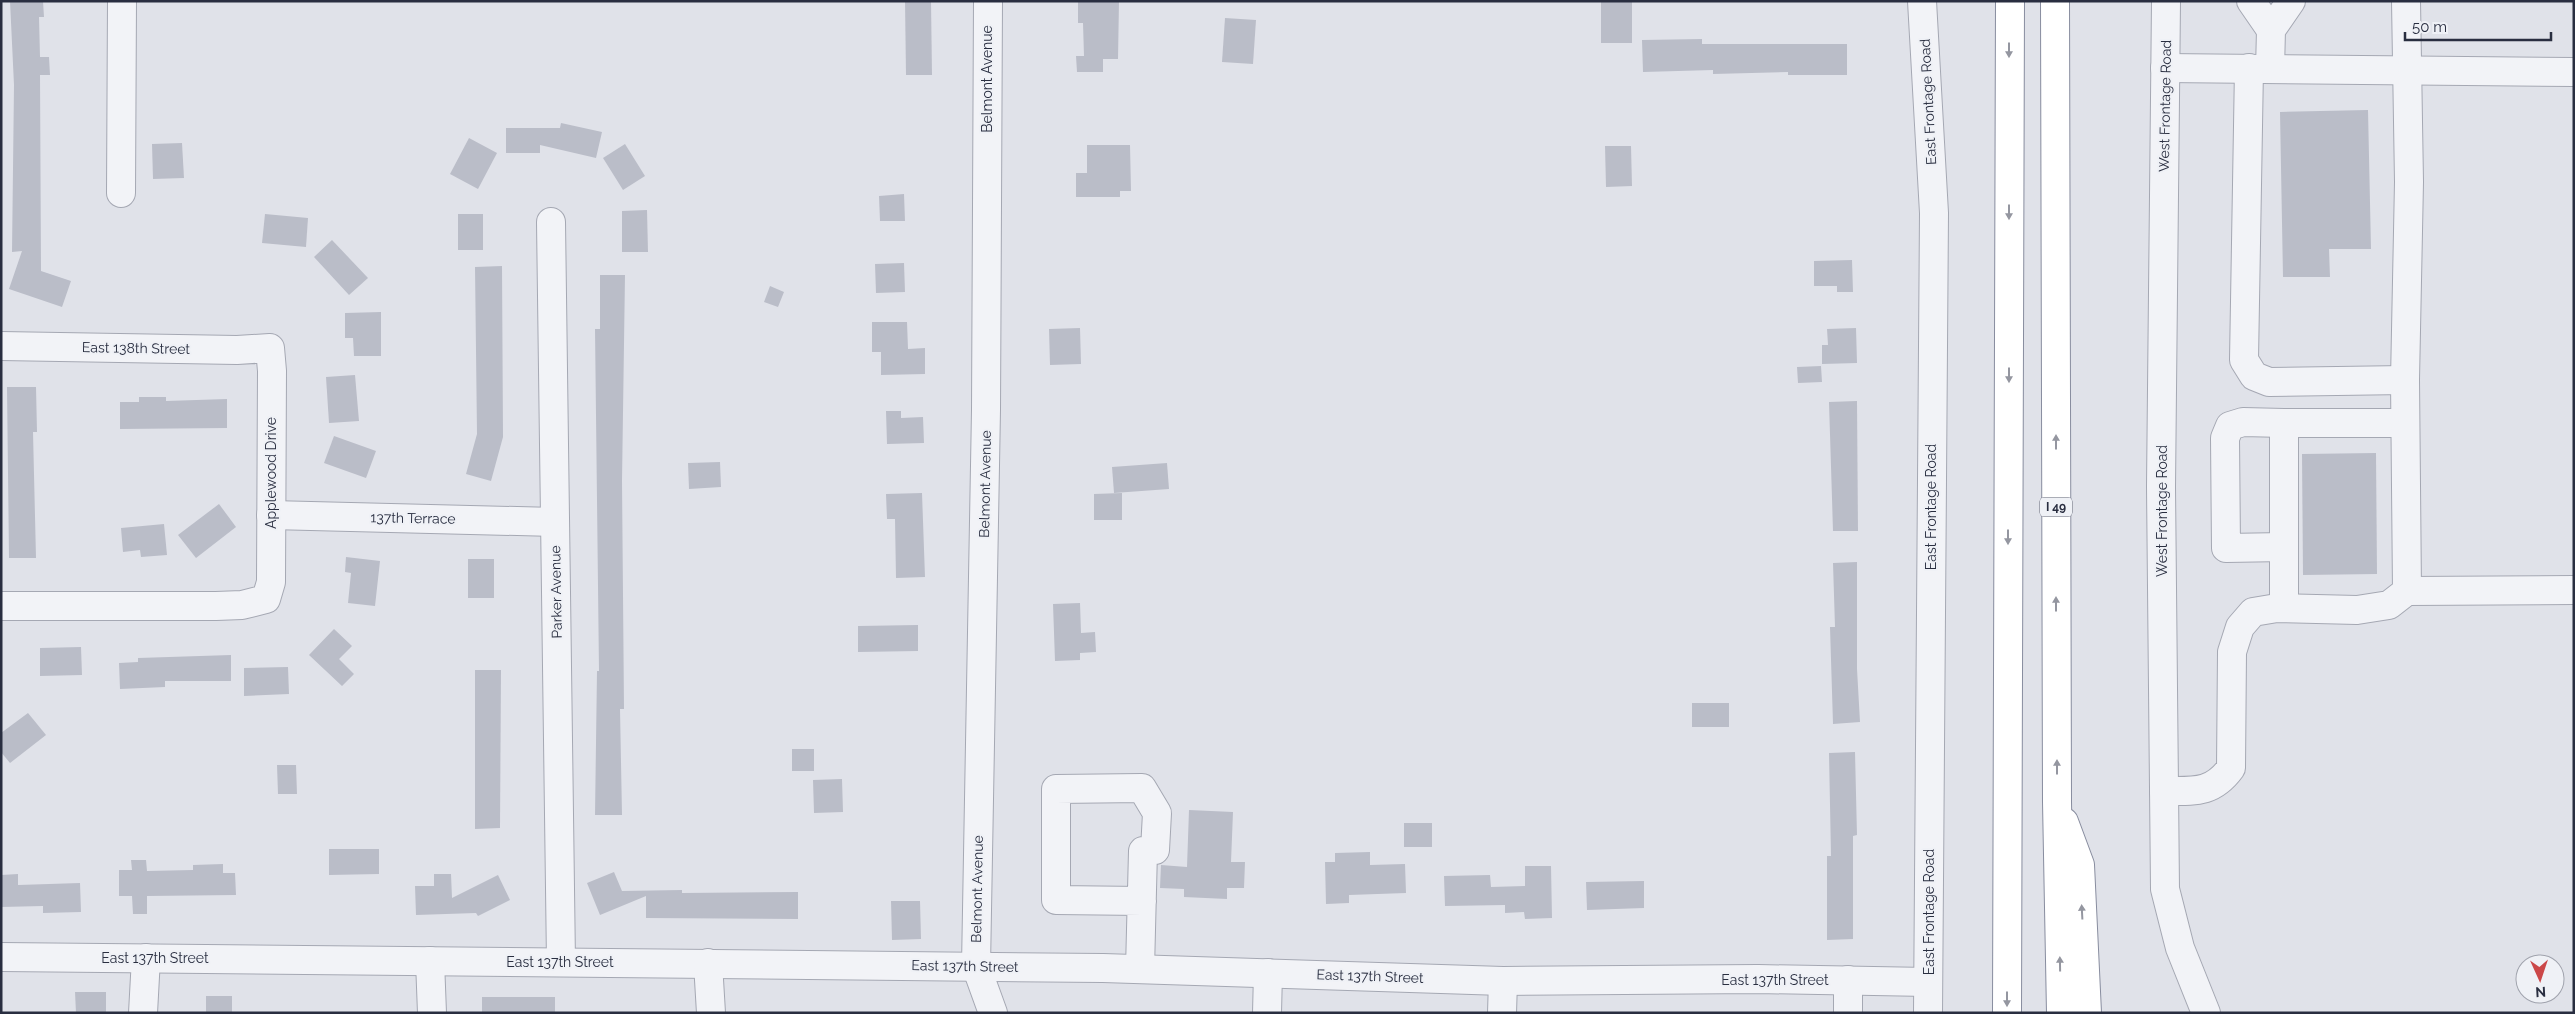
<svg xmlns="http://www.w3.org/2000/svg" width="2575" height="1014" viewBox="0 0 2575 1014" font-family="Raleway,sans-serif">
<rect width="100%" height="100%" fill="#e0e2e9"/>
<g fill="#babdc8">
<path d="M10 1H43L44 17H39L40 57H49L50 75H40L41 271 71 281 62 307 9 289 22 251 12 252 14 85Z"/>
<path d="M905 1H931L932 75H906Z"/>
<path d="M1078 1H1119L1118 59H1103V72H1077L1076 56H1084L1083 23H1078Z"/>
<rect x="1601" y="1" width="31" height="42"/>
<path d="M1225 18 1256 20 1253 64 1222 62Z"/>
<path d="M1702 39V44H1847V75H1788V72L1713 74V70L1643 72 1642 40Z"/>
<path d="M2368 110 2371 249H2329L2330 277H2283L2280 112Z"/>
<path d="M561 123 602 132 596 158 540 145V153H506V128H560Z"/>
<path d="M469 138 497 153 478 189 450 174Z"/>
<path d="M182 143 184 178 153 179 152 144Z"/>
<path d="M625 144 645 176 623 190 603 158Z"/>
<path d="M1087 145H1130L1131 191H1120V197H1076V173H1087Z"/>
<path d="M1605 146H1631L1632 186 1606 187Z"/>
<path d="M904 194 905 221H880L879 196Z"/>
<path d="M647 210 648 252H622V211Z"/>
<path d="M265 214 308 218 306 247 262 243Z"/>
<rect x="458" y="214" width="25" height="36"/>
<path d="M332 240 368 278 349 295 314 257Z"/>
<path d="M1852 260 1853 292H1837V286H1814V261Z"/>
<path d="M904 263 905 292 876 293 875 264Z"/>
<path d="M502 266 503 437 491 481 466 474 477 434 475 267Z"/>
<path d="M600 275H625L622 481 624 709H620L622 815H595L597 671H599L595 329H600Z"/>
<path d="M770 286 784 292 778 307 764 302Z"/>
<path d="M381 312V356H354L353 338H345V313Z"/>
<path d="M872 322H907L908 349 925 348V374L881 375V352H872Z"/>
<path d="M1080 328 1081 364 1050 365 1049 329Z"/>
<path d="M1856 328 1857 363 1822 364V345H1828L1827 329Z"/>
<path d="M1821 366 1822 382 1798 383 1797 367Z"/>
<path d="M355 375 359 421 329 423 326 377Z"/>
<path d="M7 387H36L37 432H33L36 558H9Z"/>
<path d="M139 397H166V401L227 399V428L120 429V402H139Z"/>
<path d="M1857 401 1858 531H1833L1829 402Z"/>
<path d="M886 411H901V418L923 417 924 443 887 444Z"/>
<path d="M334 436 376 451 366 478 324 463Z"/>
<path d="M2376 453 2377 574 2303 575 2302 454Z"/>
<path d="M720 462 721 487 689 489 688 463Z"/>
<path d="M1167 463 1169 489 1114 493 1112 467Z"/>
<path d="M922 493 925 577 896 578 895 519H887L886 494Z"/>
<path d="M1122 493V520H1094V494Z"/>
<path d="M219 504 236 527 196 558 178 535Z"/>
<path d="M164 524 167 555 141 557 140 550 123 552 121 528Z"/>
<path d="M346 557 380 561 375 606 348 603 351 573 345 572Z"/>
<rect x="468" y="559" width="26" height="39"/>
<path d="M1857 562V669L1860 722 1833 724 1830 627H1835L1833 563Z"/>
<path d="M1080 603 1081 633 1095 632 1096 652 1080 653V660L1055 661 1053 604Z"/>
<path d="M918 625V651L858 652V626Z"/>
<path d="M334 629 352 646 339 659 354 674 342 686 309 655Z"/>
<path d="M81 647 82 675 40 676V648Z"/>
<path d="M231 655V681H165V687L120 689 119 663 138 662V658Z"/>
<path d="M288 667 289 694 244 696V668Z"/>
<path d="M475 670H501L500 828 475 829Z"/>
<rect x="1692" y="703" width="37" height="24"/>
<path d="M28 713 46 735 10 763 1 752V733Z"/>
<rect x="792" y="749" width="22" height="22"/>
<path d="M1855 752 1857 835 1853 836V939L1827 940V856H1831L1829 753Z"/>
<path d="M277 765H296L297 794H278Z"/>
<path d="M842 779 843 812 814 813 813 780Z"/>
<path d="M1189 810 1233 812 1231 862H1245L1244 888H1227V899L1184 897V889L1160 888 1161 865 1187 867Z"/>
<rect x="1404" y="823" width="28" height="24"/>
<path d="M329 849H379V874L329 875Z"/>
<path d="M1370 852V865L1405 864 1406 893 1349 895V903L1326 904 1325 862H1335V853Z"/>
<path d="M131 860H146L147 871 193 870V865L223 864V873H235L236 895 147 896V914H133L132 896H119V870H132Z"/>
<path d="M1525 866H1551L1552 918 1525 919 1524 912 1505 913V905L1445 906 1444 876 1490 875 1491 887 1525 886Z"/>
<path d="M614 872 622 891 682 890V893L798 892V919L646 918V896L600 915 587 883Z"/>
<path d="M18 874V885L80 883 81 912 43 913V906L1 907V875Z"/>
<path d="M434 874H451L452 898 498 875 510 900 478 916 476 913 416 915 415 886H434Z"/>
<path d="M1644 881V908L1587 910 1586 882Z"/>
<path d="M891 901H920L921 939 892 940Z"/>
<path d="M75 992H106V1013H76Z"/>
<rect x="206" y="996" width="26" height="17"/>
<rect x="482" y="997" width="73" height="16"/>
</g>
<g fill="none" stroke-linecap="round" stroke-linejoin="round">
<g stroke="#a5a8b3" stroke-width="30">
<g id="minor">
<path d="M988 1 986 410 976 966 993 1013"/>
<path d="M1922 1 1934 213 1928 1013"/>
<path d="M2166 1 2161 487 2165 889 2180 948 2206 1013"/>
<path d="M2251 1 2271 30"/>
<path d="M2165 68 2574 72"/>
<path d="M2270 69 2271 30 2291 1"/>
<path d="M121 193 122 1"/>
<path d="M551 222 561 962"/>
<path d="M1 346 237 350 270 348 272 371 271 582 266 599 242 605 216 606H1"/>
<path d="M2405 380 2409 182 2406 1"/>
<path d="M271 515 555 522"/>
<path d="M2284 547 2226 548 2225 438 2230 426 2243 422 2284 423"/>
<path d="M2407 591 2574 590"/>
<path d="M2284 608V423H2405"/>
<path d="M2164 791C2194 791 2212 794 2231 768L2232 652 2240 627 2253 612 2277 608 2357 610 2389 605 2407 591 2405 380 2269 382 2254 376 2244 360 2249 68"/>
<path d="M1 957 1103 968 1503 981 1758 979 1928 982"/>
<path d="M430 961 432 1013"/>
<path d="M708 963 711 1013"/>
<path d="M1140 969 1143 851 1155 850 1157 813 1142 788 1056 789V900L1142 901"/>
<path d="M143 1013 146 958"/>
<path d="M1267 1013 1268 973"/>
<path d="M1502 1013 1503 981"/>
<path d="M1848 1013V980"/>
</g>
</g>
<g stroke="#888d9f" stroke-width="30">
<g id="highway">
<path d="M2055 1 2057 802 2061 1013"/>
<path d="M2064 822 2080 865 2087 1013"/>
<path d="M2007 1013 2010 1"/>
</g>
</g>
<use href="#minor" stroke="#f2f3f7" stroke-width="28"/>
<use href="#highway" stroke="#fff" stroke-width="28"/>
</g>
<defs><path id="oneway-solid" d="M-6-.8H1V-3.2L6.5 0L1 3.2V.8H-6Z" transform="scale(1.25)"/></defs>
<g fill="#9496a0">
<use href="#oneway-solid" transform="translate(2009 50) rotate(90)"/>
<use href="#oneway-solid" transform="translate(2009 212) rotate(90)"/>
<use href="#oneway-solid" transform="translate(2009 375) rotate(90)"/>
<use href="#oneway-solid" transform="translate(2056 442) rotate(-90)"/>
<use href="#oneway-solid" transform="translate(2008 537) rotate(90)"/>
<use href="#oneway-solid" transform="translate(2056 604) rotate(-90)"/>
<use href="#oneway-solid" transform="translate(2057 767) rotate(-90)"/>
<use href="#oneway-solid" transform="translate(2082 912) rotate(-93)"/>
<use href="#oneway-solid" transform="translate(2060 964) rotate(-91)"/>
<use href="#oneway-solid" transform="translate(2007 999) rotate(90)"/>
</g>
<g text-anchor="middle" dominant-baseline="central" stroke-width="4" stroke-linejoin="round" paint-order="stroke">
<rect fill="#eff1f6" stroke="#646877" stroke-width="1" x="2040" y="497.5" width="32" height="19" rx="4"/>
<g font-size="12" font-weight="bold" fill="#292e40">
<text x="2056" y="507">I 49</text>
</g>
<g font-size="14" fill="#292e40" stroke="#eff1f6">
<text transform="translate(987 79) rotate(-90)">Belmont Avenue</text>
<text transform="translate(1928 102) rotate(-93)">East Frontage Road</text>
<text transform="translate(2165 106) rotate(-89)">West Frontage Road</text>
<text transform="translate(136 348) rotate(1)">East 138th Street</text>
<text transform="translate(271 473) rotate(-90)">Applewood Drive</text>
<text transform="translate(985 484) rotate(-89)">Belmont Avenue</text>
<text transform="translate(1931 507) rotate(-90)">East Frontage Road</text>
<text transform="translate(2162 511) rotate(-90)">West Frontage Road</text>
<text transform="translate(413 518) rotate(1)">137th Terrace</text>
<text transform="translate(556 592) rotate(-91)">Parker Avenue</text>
<text transform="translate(977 889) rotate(-89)">Belmont Avenue</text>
<text transform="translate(1929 912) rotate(-90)">East Frontage Road</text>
<text x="155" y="958">East 137th Street</text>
<text x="560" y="962">East 137th Street</text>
<text transform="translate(965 966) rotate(1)">East 137th Street</text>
<text transform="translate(1370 976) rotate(2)">East 137th Street</text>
<text x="1775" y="980">East 137th Street</text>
</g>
</g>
<rect width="2575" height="1014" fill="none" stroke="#292e40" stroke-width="5"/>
<g transform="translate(2540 979) rotate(177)"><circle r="24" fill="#eff1f6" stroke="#a0a3ad"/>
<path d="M0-4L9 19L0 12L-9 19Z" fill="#cb4748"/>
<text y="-8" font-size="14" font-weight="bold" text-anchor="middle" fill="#292e40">N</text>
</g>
<path d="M2405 32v8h146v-8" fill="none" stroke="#292e40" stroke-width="2.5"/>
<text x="2412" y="32" font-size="15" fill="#292e40" stroke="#eff1f6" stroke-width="4" paint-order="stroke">50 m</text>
</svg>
